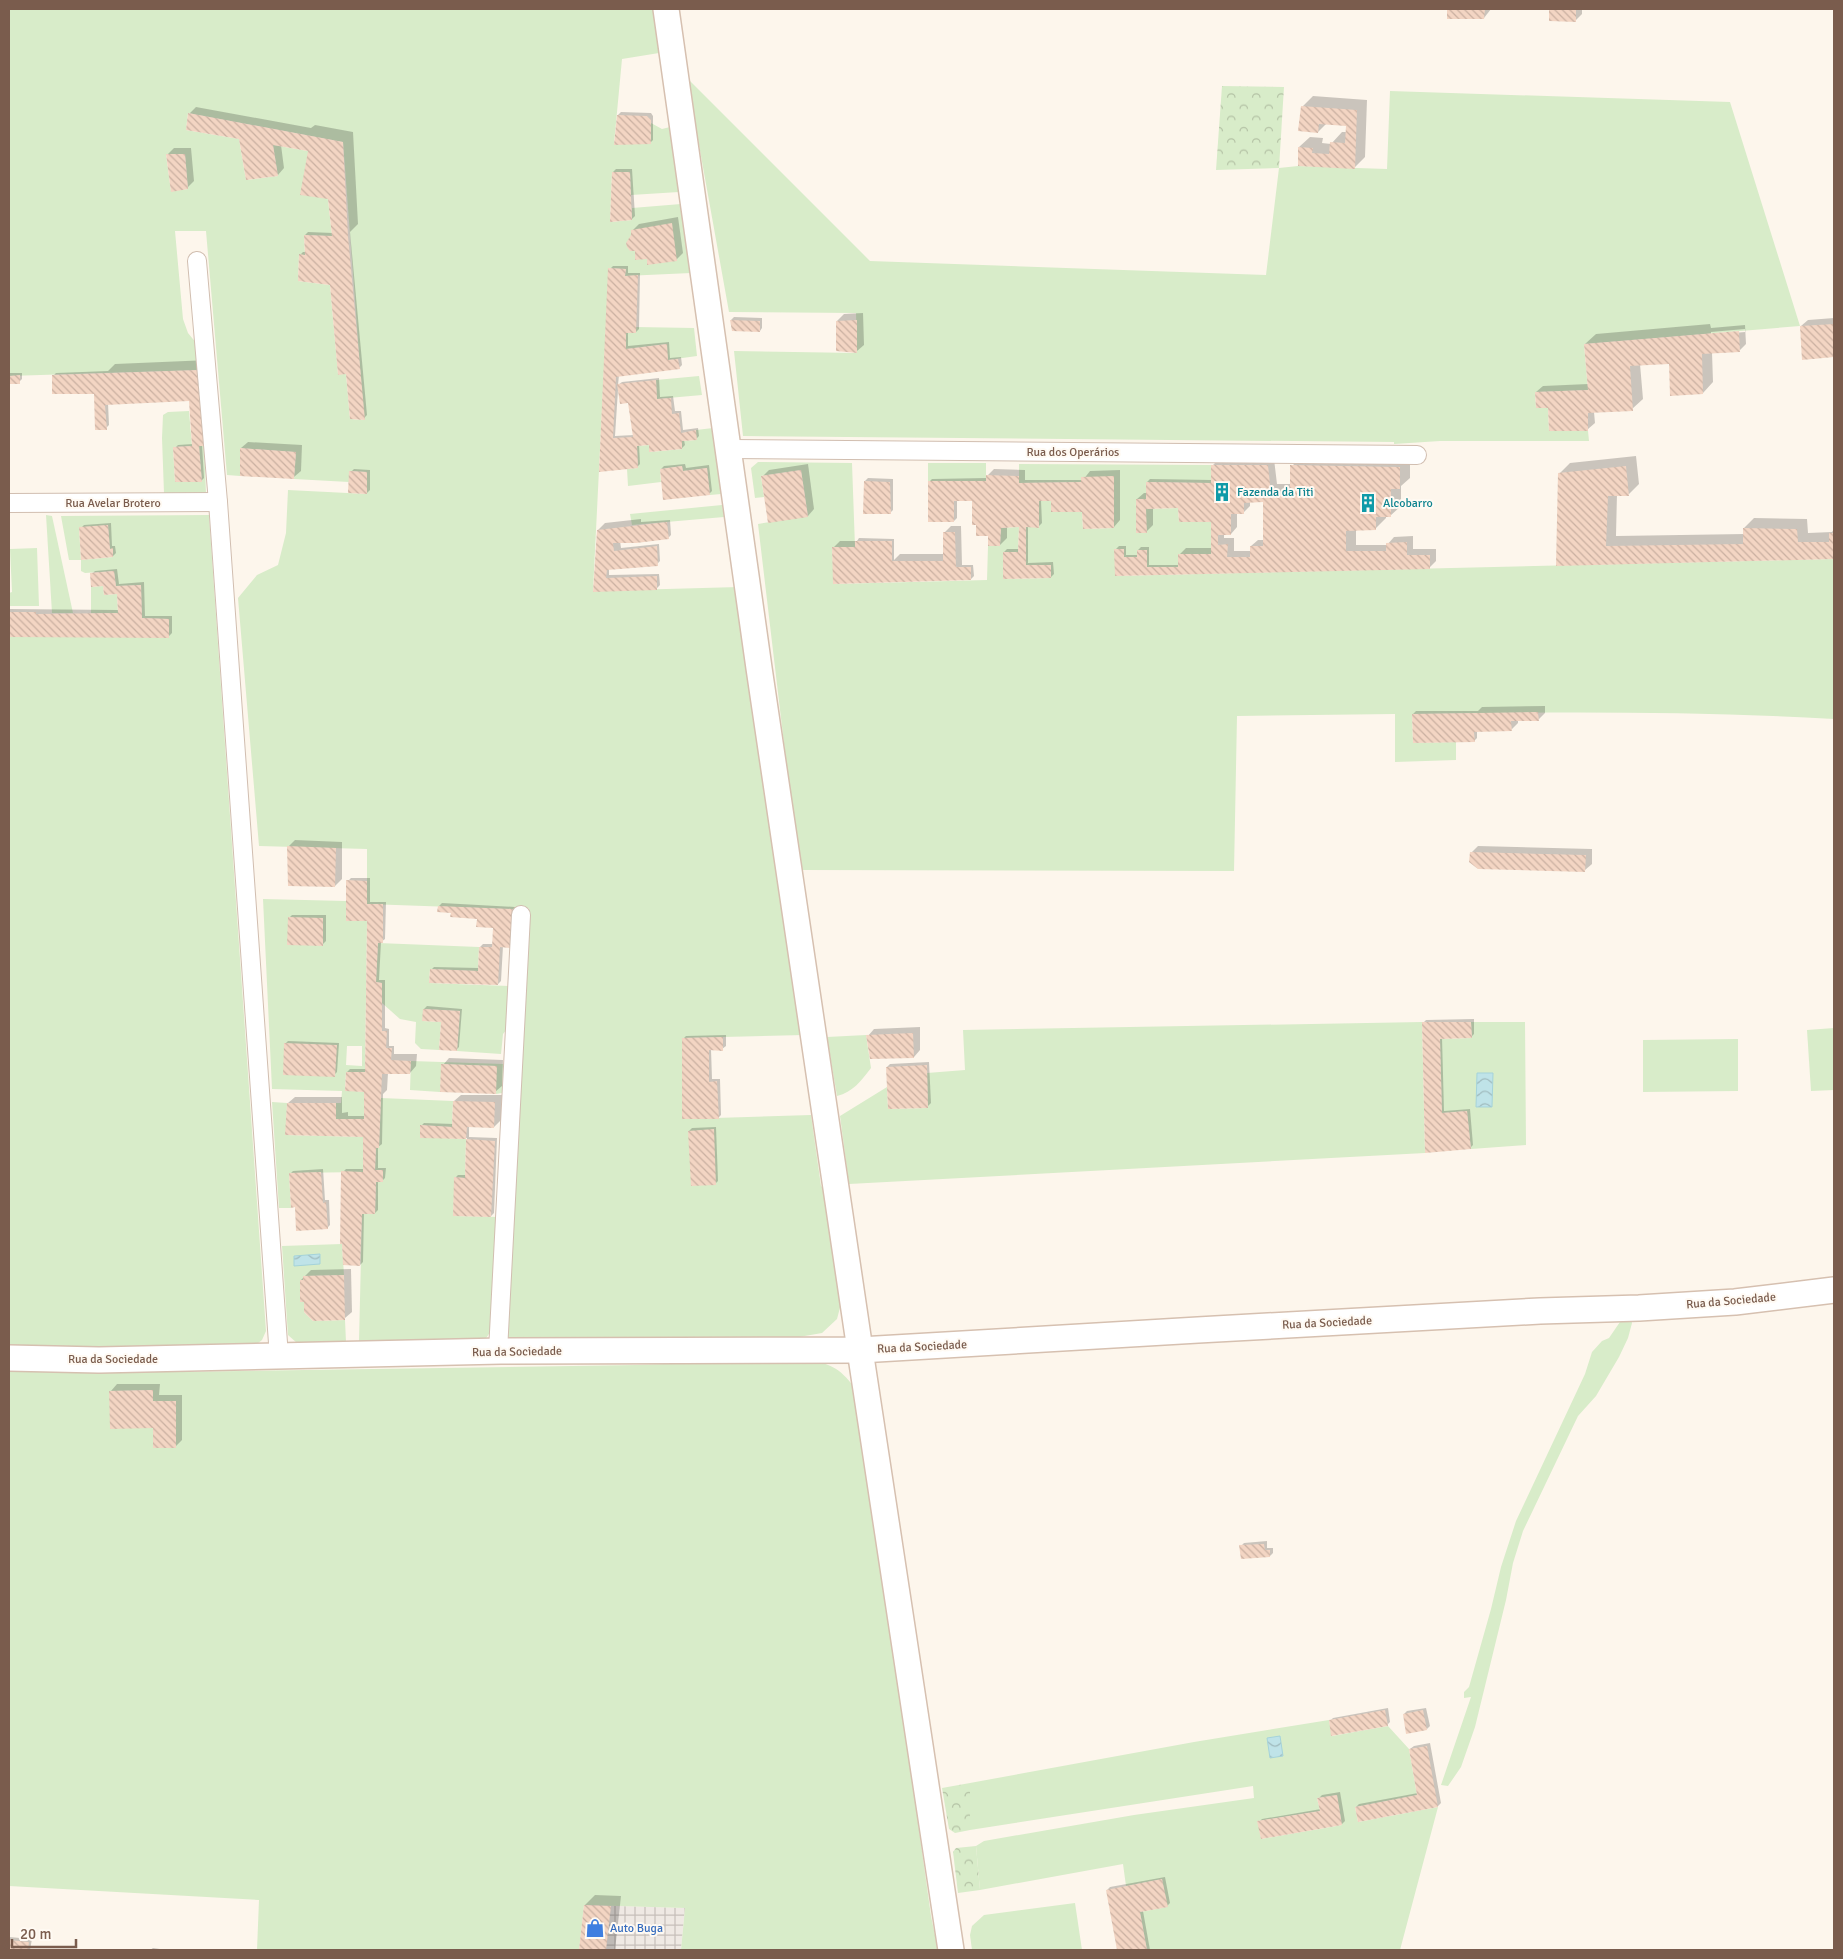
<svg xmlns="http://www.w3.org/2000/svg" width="1843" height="1959" viewBox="0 0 1843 1959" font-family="Signika,sans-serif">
<defs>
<pattern id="industrial-grid" width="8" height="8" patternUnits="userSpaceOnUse" patternTransform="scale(1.25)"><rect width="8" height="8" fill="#efe9e4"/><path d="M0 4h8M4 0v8" fill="none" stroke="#c7c0bb"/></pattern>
<pattern id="forest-crowns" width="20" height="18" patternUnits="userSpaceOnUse" patternTransform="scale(1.25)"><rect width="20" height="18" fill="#d8ecc9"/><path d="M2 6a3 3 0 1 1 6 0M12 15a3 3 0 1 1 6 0" fill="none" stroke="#b4c2a5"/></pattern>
<pattern id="water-waves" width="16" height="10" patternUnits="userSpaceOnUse" patternTransform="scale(1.25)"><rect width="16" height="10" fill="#bfe3e8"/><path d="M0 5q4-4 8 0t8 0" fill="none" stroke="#a0bbbe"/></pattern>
<pattern id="building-back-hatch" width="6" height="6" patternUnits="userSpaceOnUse" patternTransform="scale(1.25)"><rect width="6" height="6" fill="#f3d5c3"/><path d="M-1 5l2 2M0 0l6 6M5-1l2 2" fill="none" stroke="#cab0a1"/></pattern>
</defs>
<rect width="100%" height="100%" fill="#fdf6ec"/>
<path fill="url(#industrial-grid)" d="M584 1905 685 1908 681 1950H579Z"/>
<g fill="#d8ecc9" fill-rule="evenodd">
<path d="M9 9H657L664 54 659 53 622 59 614 144H651V123L662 129 670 127 679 192 631 195 630 172H612L610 222 632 220V208L681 204 691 273 625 276 626 269 609 268 593 591 739 587 804 1035 682 1038V1119L811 1115 821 1186 827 1191 842 1300 837 1319 822 1333 799 1337 514 1343 504 1337 529 908 512 909 367 904V849L259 846 238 598 257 575 278 565 286 533 288 490 367 494V472L350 471 349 482 294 479 296 452 240 448V476L227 475 206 231H175L183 319 188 333 197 344 199 370 9 376ZM188 113 343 142 364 420 350 419 346 374H338L330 285 298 281 299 255H305L304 235 332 236 328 199 308 151 273 145 278 176 246 180 239 139 186 130ZM185 154 188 189 171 191 166 155Z"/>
<path d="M687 78 870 261 1266 275 1279 168 1298 166 1387 169 1390 91 1730 102 1800 326 1584 344 1588 390 1535 392 1536 408H1548L1549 431H1588L1589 441H1440L1394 444V442L743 436 734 351 857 353 856 313 729 312Z"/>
<path d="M636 327 694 328 697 356 668 360 666 344 626 349V333H636Z"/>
<path d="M699 376 702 395 657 399 656 380Z"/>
<path d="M189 411 192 446 173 447 175 482H202L199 446H204L206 493H164L162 438 163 415 168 412Z"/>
<path d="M713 428 721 494 710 495 707 468 683 471 682 466 660 469 661 482 628 486 627 469 638 468 637 446 649 445 650 452 682 449V441L696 440V430Z"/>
<path d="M758 462 852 463 855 547 832 548 834 584 987 580 988 546H1000L1001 528 1019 527 1018 552H1003V579L1051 578V565H1026V527H1039V501H1051V512H1082L1083 529 1114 528V476L1081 482 1019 483V464L1211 465V483L1146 482V499H1136V533H1146V509L1178 508 1179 522H1211V554H1178V567H1147L1146 550H1137V557H1124V549H1115V576L1834 559V719C1694 711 1553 712 1412 714L1413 743 1456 742V760L1395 762V714L1237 716 1234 871 799 870 758 524 808 516 801 470 761 476 764 497 755 498 751 468Z"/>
<rect x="928" y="463" width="58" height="18"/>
<path d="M722 505 724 517 632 525 630 514Z"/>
<path d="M46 515 52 516 73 613H52Z"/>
<path d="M209 515 266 1331 262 1340 253 1347H9V637H169V619L142 618 141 585 116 586 114 571 85 573 81 571V560H69L61 516ZM108 525 110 549H113V557L81 560 79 528Z"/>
<path d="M37 548 39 606H9V593L12 592 10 549Z"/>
<path d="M103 586 104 595 117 594 118 613H91V587Z"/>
<path d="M263 899 346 901V921H367L365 1072H346L345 1090 364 1092V1119H336V1103H341L342 1091 272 1089ZM347 1046H362V1066L346 1065Z"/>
<path d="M378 943 479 947 478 971 430 969 429 983 509 986 507 1029 503 1034 501 1054 457 1051 460 1011 424 1009 423 1021 441 1022 439 1050 421 1049 415 1043 416 1022 400 1019 382 1003V983L376 982Z"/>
<path d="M1422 1022 1425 1153 849 1184 840 1116 887 1087 888 1109 928 1108 927 1073 965 1070 963 1030Z"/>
<path d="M1471 1022H1525L1526 1145 1471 1149 1467 1111 1442 1113 1440 1039 1472 1038Z"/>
<path d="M1834 1028V1090L1811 1091 1807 1030Z"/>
<path d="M866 1035 871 1068C861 1081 853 1092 837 1096L827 1037Z"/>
<path d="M1738 1039V1091L1643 1092V1040Z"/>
<path d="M411 1061 504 1064 502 1093 496 1094V1066L442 1064 440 1092 410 1090Z"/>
<path d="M381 1098 453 1101 452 1127 420 1125V1137L466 1139 465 1178 455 1177 453 1216 500 1217 491 1331 484 1341 359 1342 362 1214H375L376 1182H383V1170H375L376 1148H379Z"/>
<path d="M272 1102 287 1103 286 1135 363 1137V1172L289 1173 291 1208H279Z"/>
<path d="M342 1244 344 1275 303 1276V1280H300V1301L304 1302V1312L313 1321 345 1320 346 1342 297 1343 288 1335 282 1246Z"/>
<path d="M1630 1315 1632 1323 1628 1338 1619 1357 1596 1396 1578 1416 1523 1531 1513 1563 1506 1600 1475 1727 1461 1767 1448 1786 1441 1785 1471 1697 1464 1698V1692L1469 1687 1491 1609 1501 1567 1516 1521 1585 1374 1592 1352 1602 1341 1609 1338 1622 1319Z"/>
<path d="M806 1359C834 1365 840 1368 858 1392L931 1916 938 1950H681L685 1908 584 1905 579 1950H257L259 1900 9 1886V1371L175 1372 636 1365ZM153 1390V1401H176V1448H153V1428H110V1391Z"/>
<path d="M1329 1720 1332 1736 1388 1726 1409 1749 1417 1795 1355 1807 1358 1822 1438 1807 1400 1950H1147L1140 1912 1167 1907 1162 1879 1126 1886 1123 1864 980 1890 976 1846 984 1841 1134 1815 1254 1798 1253 1786 970 1830V1783L1194 1742ZM1337 1795 1342 1825 1261 1839 1258 1821 1320 1811 1317 1798Z"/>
<path d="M1075 1903 1082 1950H972L970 1935 972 1926 984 1915Z"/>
</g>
<g fill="url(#forest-crowns)">
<path d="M1222 86 1284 87 1279 168 1216 170Z"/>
<path d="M970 1783V1830L955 1833 949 1829 942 1788Z"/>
<path d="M976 1846 980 1890 958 1893 953 1852 956 1848Z"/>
</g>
<g fill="url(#water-waves)" stroke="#a5d3da">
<path d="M1477 1073H1493L1492 1107H1476Z"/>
<path d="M320 1254V1264L294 1266V1256Z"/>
<path d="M1280 1736 1283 1756 1270 1758 1267 1738Z"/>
</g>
<g fill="#0003" fill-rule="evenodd">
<path d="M1448 9H1491L1484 18H1448Z"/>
<path d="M1550 9H1582V14L1575 21 1550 20Z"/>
<path d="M1313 96 1367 100 1365 157 1354 168 1299 165V147L1310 137 1323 138 1322 143 1331 144 1342 132H1347V125L1326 124 1318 132 1302 107Z"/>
<path d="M196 107 311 128 315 125 353 132 358 224 350 232 367 415 364 418 347 373 332 284 300 255 303 252H306L305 235 308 232 333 233 329 198 310 150 281 145 284 168 278 175 241 138 188 129 190 113Z"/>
<path d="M621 112 651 113 653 116V140L650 143 618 115Z"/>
<path d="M174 148H191L194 181 187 188 167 155Z"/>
<path d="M616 169H632L635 216 632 219 613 172Z"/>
<path d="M678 217 683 253 676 260 648 258 636 250 632 231 639 224Z"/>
<path d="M613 266H628V273H640L639 329 636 332H628V346L669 342 670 358 681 357 682 365 679 368 619 375 618 385 622 382 659 378 660 397 673 396 675 411H681L683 430 698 428 699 436 696 439 684 440 685 445 682 448 650 444H639L640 464 637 467 601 470 610 269ZM618 390 629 401 634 435 615 436Z"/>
<path d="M863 313 864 345 857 351 837 321 844 314Z"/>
<path d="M734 317 762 318V328L760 331 731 320Z"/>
<path d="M1834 318V356L1803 359 1801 326 1808 320Z"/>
<path d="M1710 324 1711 328 1745 325 1746 344 1740 350 1712 352 1713 382 1703 393 1670 363 1640 364 1643 399 1632 409 1594 412 1595 423 1588 429 1549 407 1536 392 1543 386 1588 384 1585 344 1596 334ZM1745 329V332L1711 335V332Z"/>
<path d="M209 360 206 441 202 444 204 478 201 481 175 448 178 445 193 444 192 400 108 403 109 425 106 428 95 392 53 376 56 373 108 371 115 364Z"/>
<path d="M9 373H22V379L19 382H9Z"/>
<path d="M248 442 302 445 301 471 294 477 241 448Z"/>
<path d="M1319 456 1410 457V478L1401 486V506L1390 516H1386V518L1375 529H1356V545H1387L1394 537 1413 536V549H1436V561L1429 568 1116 575V549L1119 546H1126V555H1138V550L1141 547H1149V565H1179V555L1186 548H1212V519L1179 507 1153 508V525L1146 532 1137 499 1144 493H1147V482L1150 479 1212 480V466L1215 463 1274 459 1277 484H1292V466L1295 463H1312ZM1264 499 1265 540H1258L1251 546V551H1234V538H1224V534H1231L1237 527V513H1243L1250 506V501Z"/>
<path d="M1636 456 1639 484 1629 494H1617L1616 536 1744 534V528L1754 518 1807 519 1808 533 1832 532 1834 529V558L1557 565 1560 473 1570 463Z"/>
<path d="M685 464 686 468 709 465 712 491 709 494 661 469 664 466Z"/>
<path d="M808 464 814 509 808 516 762 477 769 470Z"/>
<path d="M354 469 370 470V490L367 493 351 472Z"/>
<path d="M994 469 1025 470V480H1083L1090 471 1120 470V520L1114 527 1084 509 1052 499 1041 500 1042 523 1039 526H1028V563L1053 562 1054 574 1051 577 1004 578V552L1007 549H1019L1020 526H1007V538L1000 545 989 535 973 500H957V518L954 521 929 482 932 479 987 478V476Z"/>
<path d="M868 478 893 479V510L890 513 865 481Z"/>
<path d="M641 519V522L670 520 671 535 668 538 620 541 621 548 659 544 660 561 657 564 609 569V575L659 574 660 585 657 588 594 590 598 530 605 523Z"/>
<path d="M111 523 112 546H115L116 553 113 556 81 528 84 525Z"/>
<path d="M951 526H961L962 565H973L974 576 971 579 833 548 840 541H857L859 538 894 539V560L900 554H944V533Z"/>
<path d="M117 569 119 584 144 582 145 616H172V633L169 636H9V609L119 610 118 593 105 585 92 574 95 571Z"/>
<path d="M1545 706V713L1538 720H1518V723L1511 730H1477V738L1474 741 1413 714 1416 711H1478L1482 707Z"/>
<path d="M295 840 342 842V879L335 886 288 847Z"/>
<path d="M1478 846 1592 849V864L1585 870 1471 853Z"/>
<path d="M351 878H370V902H386L385 939 381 942 379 980H385V1028L389 1029V1046H394V1054H417L416 1066 410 1073H388L387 1090 383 1094 382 1144 378 1147V1168H386L385 1178 382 1181H378V1210L375 1213H364L363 1262 360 1265 343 1172 346 1169H364L365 1137 288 1103 295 1097H342V1113L348 1112V1116H365L366 1089 347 1072 350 1069H366L368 919 348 881Z"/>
<path d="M442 903 515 907 512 944 509 947 503 946 501 981 498 984 431 970 434 967 479 968 480 947 483 944H493L494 926 478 917 452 912 439 906Z"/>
<path d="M292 915H326V941L323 944 289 918Z"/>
<path d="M427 1006 462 1009 459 1047 456 1050 442 1021 424 1009Z"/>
<path d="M1474 1019V1034L1471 1037H1442L1444 1111 1470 1109 1473 1145 1470 1148 1426 1152 1423 1023 1426 1020Z"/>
<path d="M920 1027V1050L914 1057 868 1036 874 1029Z"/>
<path d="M726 1035V1046L722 1049H711L712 1079H720L721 1115 718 1118 683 1039 686 1036Z"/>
<path d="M288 1041 339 1043 337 1072 334 1075 285 1044Z"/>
<path d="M1834 1050V1064H1833V1052Z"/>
<path d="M449 1058 503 1060 502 1086 495 1092 443 1065Z"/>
<path d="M929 1062 931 1103 928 1106 887 1067 890 1064Z"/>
<path d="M461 1095H502L501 1120 494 1127 469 1126V1137L497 1138 494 1213 491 1216 455 1178 458 1175H466L467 1138 421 1136V1126L424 1123 454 1124V1101Z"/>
<path d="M716 1127 718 1181 715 1184 689 1131 692 1128Z"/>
<path d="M323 1169 325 1200H329L330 1225 327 1228 296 1206 290 1174 293 1171Z"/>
<path d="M351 1269 352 1312 345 1318 301 1280 311 1270Z"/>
<path d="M117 1384H160L159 1395H182V1440L175 1447 154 1426 111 1391Z"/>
<path d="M1267 1541V1548H1273V1553L1270 1556 1241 1546 1244 1543Z"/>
<path d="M1388 1708 1390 1722 1387 1725 1330 1721 1333 1718Z"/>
<path d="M1426 1708 1430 1726 1427 1729 1404 1714 1407 1711Z"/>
<path d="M1430 1743 1441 1803 1438 1806 1356 1807 1359 1804 1418 1793 1410 1749 1414 1746Z"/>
<path d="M1340 1792 1345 1821 1342 1824 1259 1822 1262 1819 1321 1809 1319 1798 1322 1795Z"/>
<path d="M1165 1877 1170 1903 1167 1906 1143 1911 1150 1950H1118L1107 1890 1110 1887Z"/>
<path d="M595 1895 621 1896 615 1950H580L585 1905Z"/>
<path d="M9 1937 32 1939 30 1950H9Z"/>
<path d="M153 1948 167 1950H150Z"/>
</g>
<g fill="url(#building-back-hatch)" fill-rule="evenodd">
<path d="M1447 9H1485L1484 19H1447Z"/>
<path d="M1549 9H1576V22L1549 21Z"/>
<path d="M1301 106 1357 110 1355 169 1298 166V147L1313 148 1312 153 1329 154 1330 142 1345 143 1346 126 1319 124 1318 133 1298 131Z"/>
<path d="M188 113 343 142 348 236 365 420 350 419 346 374 338 375 330 285 298 281 299 254 305 255 304 235 332 236 328 199 300 195 308 151 273 145 278 176 246 180 239 139 186 130Z"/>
<path d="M617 115 647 116 651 120V144L614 145Z"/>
<path d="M166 154H185L188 189 171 192Z"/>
<path d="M612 172H630L632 220 610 222Z"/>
<path d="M672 223 677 261 647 265V259L635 260V251H630L627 247 626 243 631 235V230Z"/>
<path d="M608 268 626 269 625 276 638 275 636 333H626V349L667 344 668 360 678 359 680 369 616 377 613 438 633 437 628 403 620 404 617 384 656 380 657 399 671 398 672 414 679 413 681 433 696 430 697 440 682 441V449L649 452V445L637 446 638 468 599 472Z"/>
<path d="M730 320 760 321V332L732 331Z"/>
<path d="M857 320V353L836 351V321Z"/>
<path d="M1834 324V357L1802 360 1800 326Z"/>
<path d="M1739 331 1740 352 1702 354 1703 394 1670 396 1669 364 1630 366 1633 411 1588 413V431H1549L1548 408H1536L1535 392 1588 390 1584 344Z"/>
<path d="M199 370 204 446H199L202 482H175L173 447 192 446 189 401 105 405 107 430H95L94 394H52V375Z"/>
<path d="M20 375V384H9V376Z"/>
<path d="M240 448 296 452 294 479 240 476Z"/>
<path d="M1211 465H1268L1271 494H1290V465L1400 467V489H1391V517H1376V530L1346 531V551H1386V543L1407 542V555H1430V569L1115 576 1114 549H1124V557H1137V550H1147V567H1178V554H1211V522H1179L1178 508 1146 509 1147 533H1136V499H1146V482L1211 483ZM1263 502V546H1250V557H1227L1228 544 1218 545V535H1231V514H1244V503Z"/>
<path d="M682 466 683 471 707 468 710 495 663 500 660 469Z"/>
<path d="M1626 466 1629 496H1608L1606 546 1743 544V528L1797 529 1798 542H1829V533H1834V559L1556 566 1558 473Z"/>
<path d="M801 470 808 517 768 523 761 476Z"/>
<path d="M349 471 367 472V494L348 493Z"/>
<path d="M986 475 1019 476V483L1081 482V477L1114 476V528L1083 529 1082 512H1051V501H1039V528L1026 527V565H1051V578L1003 579V552H1018L1019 527 1001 528 1000 546H988V536H976V525H972V501H954V522H928V481H986Z"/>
<path d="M864 481 890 482 891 514H863Z"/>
<path d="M667 522 669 539 636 543H613L614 551 657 546 658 566 607 570 606 578 657 576V590L593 592 597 530Z"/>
<path d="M108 525 110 549 113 548V557L81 560 79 527Z"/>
<path d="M943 532H955L956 567H971V580L833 584 832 547H855V541H892V561H943Z"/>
<path d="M114 571 116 586 141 585 142 618 169 619V638L9 637V612H36V614L118 613 117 594 104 595 103 586 91 587 90 573Z"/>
<path d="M1538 712 1539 721H1511L1512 731 1474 732 1475 742 1413 743 1412 714Z"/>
<path d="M287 846 336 848 335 887 288 886Z"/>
<path d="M1470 852 1586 855 1585 872 1478 869 1469 862Z"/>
<path d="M346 880 367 881V904H383V943H378L376 982 382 983V1031H387L386 1048H392L391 1060 411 1061 410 1074H382L379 1148H376L375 1170H383V1182H376L375 1214H362L360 1266 343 1265 342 1244H340L341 1171 363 1172V1137L285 1135 287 1103H336V1119H364V1092L345 1091 346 1072H365L367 921H346Z"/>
<path d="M438 906 512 909 510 948 500 947 498 985 429 983 430 969 478 971 479 947H492L493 928 476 927 477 919 450 917 451 913 437 912Z"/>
<path d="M288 917 323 918V946L287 945Z"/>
<path d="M423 1009 460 1011 457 1051 439 1050 441 1022 422 1021Z"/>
<path d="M1422 1022H1471L1472 1038 1440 1039 1442 1113 1467 1111 1471 1149 1425 1153Z"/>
<path d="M913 1033 914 1058 870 1059 866 1035Z"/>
<path d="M723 1037V1051L709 1050V1082L717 1081 719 1119H682V1038Z"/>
<path d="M284 1043 337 1045 335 1077 283 1075Z"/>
<path d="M441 1064 497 1066 496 1094 440 1092Z"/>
<path d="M927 1065 928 1108 888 1109 886 1067Z"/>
<path d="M453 1101 495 1102 494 1128 467 1127 466 1139 420 1138V1125L452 1127Z"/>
<path d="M714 1129 716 1185 691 1186 688 1131Z"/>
<path d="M466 1139 495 1141 491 1217 453 1216 454 1177 465 1178Z"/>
<path d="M321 1172 323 1203 326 1202 328 1229 296 1231 295 1207 291 1208 289 1173Z"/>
<path d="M344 1275 345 1320 313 1321 304 1312V1302H300V1280H303V1276Z"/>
<path d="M153 1390V1401H176V1448H153V1428L110 1429 109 1391Z"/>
<path d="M1264 1544 1265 1550H1270V1557L1241 1559 1239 1545Z"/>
<path d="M1385 1710 1388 1726 1331 1736 1329 1720Z"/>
<path d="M1423 1710 1427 1730 1406 1734 1403 1714Z"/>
<path d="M1427 1746 1438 1807 1358 1822 1355 1807 1417 1795 1409 1749Z"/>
<path d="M1337 1795 1342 1825 1261 1839 1257 1821 1320 1811 1317 1798Z"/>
<path d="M1162 1879 1168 1907 1140 1912 1147 1950H1117L1106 1890Z"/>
<path d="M584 1905 611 1906 606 1950H579Z"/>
<path d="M9 1940 29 1942 28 1950H9Z"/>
</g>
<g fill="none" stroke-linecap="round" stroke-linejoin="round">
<g stroke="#d1beb0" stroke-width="20">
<g id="street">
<path d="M197 261 218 502 279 1357"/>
<path d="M729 449 1417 455"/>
<path d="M9 503 218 502"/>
<path d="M498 1351 521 915"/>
</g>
</g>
<g stroke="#d6c0b0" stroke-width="28">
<g id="secondary">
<path d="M666 9 759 668 860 1350 951 1950"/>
<path d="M9 1358 99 1360 501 1351 860 1350 1198 1330 1540 1311 1639 1308 1735 1302 1834 1290"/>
</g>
</g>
<use href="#street" stroke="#fff" stroke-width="18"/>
<use href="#secondary" stroke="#fff" stroke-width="25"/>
</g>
<defs>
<g id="building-bare" transform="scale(1.5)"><path d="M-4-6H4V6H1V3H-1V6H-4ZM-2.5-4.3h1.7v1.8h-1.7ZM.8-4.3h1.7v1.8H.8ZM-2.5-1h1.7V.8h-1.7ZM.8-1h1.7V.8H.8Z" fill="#0f9aa8" stroke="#fffaf3" stroke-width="2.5" paint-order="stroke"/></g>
<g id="shop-bare" transform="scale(1.5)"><path d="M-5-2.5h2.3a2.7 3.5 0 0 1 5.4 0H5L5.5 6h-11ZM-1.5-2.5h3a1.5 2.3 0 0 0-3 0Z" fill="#3f7fe0" stroke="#fffaf3" stroke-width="2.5" paint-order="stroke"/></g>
</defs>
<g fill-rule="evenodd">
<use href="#building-bare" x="1222" y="492"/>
<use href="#building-bare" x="1368" y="503"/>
<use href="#shop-bare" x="595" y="1928"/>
</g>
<g text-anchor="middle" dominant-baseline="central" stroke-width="4" stroke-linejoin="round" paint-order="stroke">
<g font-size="12" fill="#7a5c4d" stroke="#fffaf3">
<text x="1073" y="452">Rua dos Operários</text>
<text x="113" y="503">Rua Avelar Brotero</text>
<text transform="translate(1731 1301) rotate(-5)">Rua da Sociedade</text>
<text transform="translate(1327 1323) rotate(-3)">Rua da Sociedade</text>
<text transform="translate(922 1347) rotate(-3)">Rua da Sociedade</text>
<text transform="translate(517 1352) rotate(-1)">Rua da Sociedade</text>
<text x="113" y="1359">Rua da Sociedade</text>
</g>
<g font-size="12" fill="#0d838f" stroke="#fffaf3" text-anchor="start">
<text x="1237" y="492">Fazenda da Titi</text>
<text x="1383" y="503">Alcobarro</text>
</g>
<g font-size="12" fill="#366cbe" stroke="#fffaf3" text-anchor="start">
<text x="610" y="1928">Auto Buga</text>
</g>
</g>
<rect width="1843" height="1959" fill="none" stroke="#7a5c4d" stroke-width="20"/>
<path d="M12 1939v8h64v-8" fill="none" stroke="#7a5c4d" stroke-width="2.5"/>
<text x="20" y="1939" font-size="15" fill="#7a5c4d" stroke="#fffaf3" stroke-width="4" paint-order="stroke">20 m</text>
</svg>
